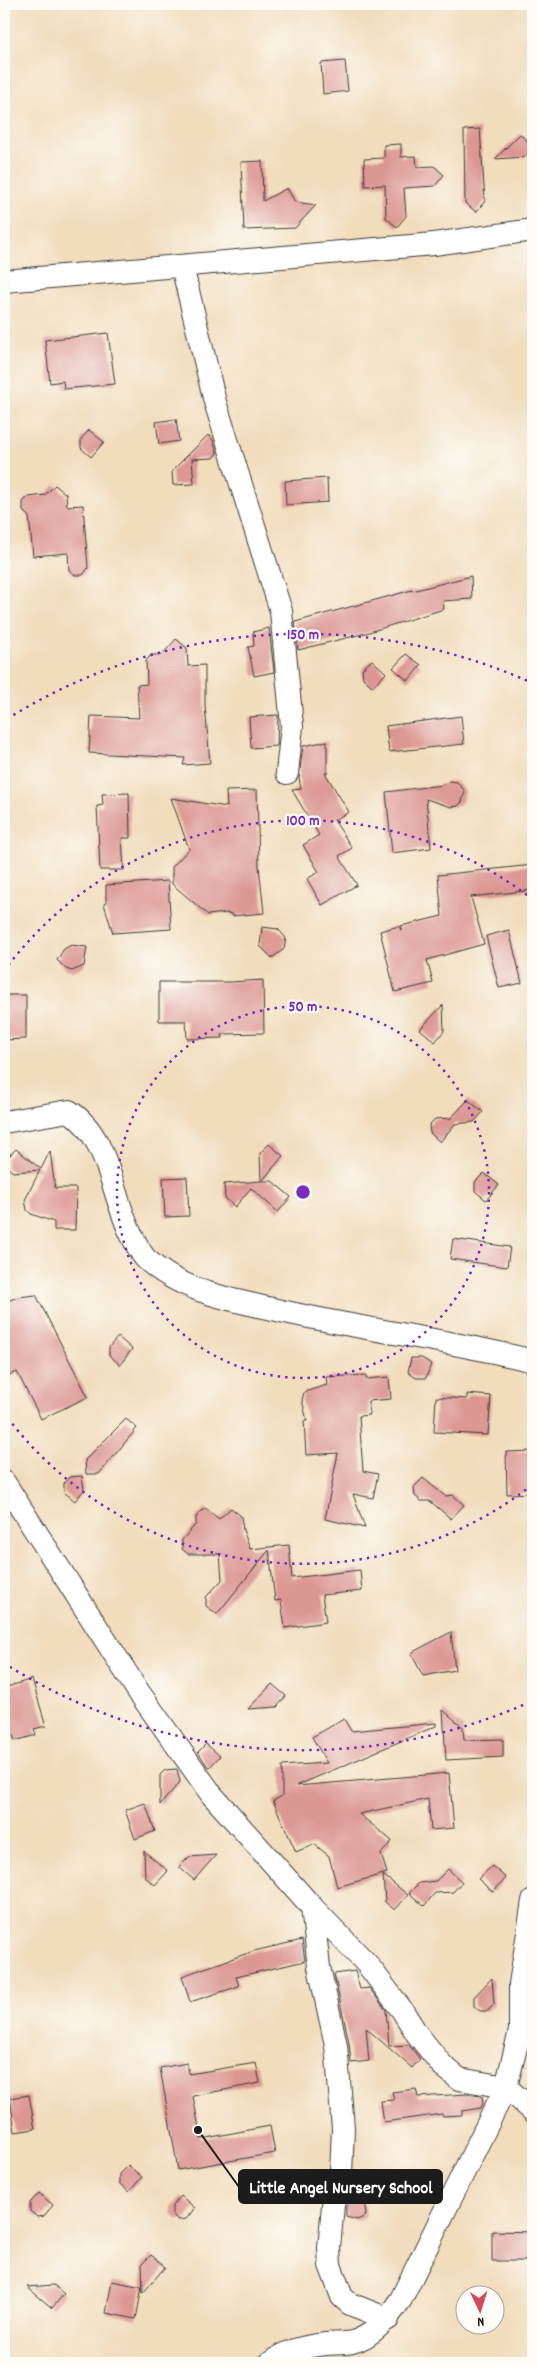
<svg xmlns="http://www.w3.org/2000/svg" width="537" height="2367" viewBox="0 0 537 2367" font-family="Dekko,sans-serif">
<rect width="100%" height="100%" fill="#fdfcf7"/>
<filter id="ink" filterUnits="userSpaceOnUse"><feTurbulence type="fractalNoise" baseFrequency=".02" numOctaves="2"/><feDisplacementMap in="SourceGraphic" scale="10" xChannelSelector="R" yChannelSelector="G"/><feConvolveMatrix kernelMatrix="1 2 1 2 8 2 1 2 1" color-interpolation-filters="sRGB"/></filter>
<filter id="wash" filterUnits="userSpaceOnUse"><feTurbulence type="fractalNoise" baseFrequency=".0096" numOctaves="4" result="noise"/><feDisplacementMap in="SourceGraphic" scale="20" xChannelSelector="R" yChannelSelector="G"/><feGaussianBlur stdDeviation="1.12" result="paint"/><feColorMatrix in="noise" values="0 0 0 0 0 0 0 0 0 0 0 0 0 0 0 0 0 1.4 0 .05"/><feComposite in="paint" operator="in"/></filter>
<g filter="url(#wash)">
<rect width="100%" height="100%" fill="#f1dcbb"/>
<g id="blocks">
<g fill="#dc9793">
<path d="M345 61 348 91 323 94 321 63Z"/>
<path d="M480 129 485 201 476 212 465 203 464 130Z"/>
<path d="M520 134 533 146 525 157 495 159Z"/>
<path d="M401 144V157L416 156 417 167 434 166 444 175 435 186 404 188 406 216 397 227 386 218 385 185 365 186 364 159 384 158V145Z"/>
<path d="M262 161 263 201 287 188 295 202 316 205 295 228 244 230 241 162Z"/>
<path d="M108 333 115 384 64 389 63 381 50 383 45 340Z"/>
<path d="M176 419 179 441 159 444 156 422Z"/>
<path d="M89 430 104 442 91 457 81 448V439Z"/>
<path d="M208 435 213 440 217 453 213 458 192 459 194 484 173 485 172 471Z"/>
<path d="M327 478 328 502 286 505 285 481Z"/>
<path d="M55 485 66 494 67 506 83 505 88 568 83 575H75L69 570 68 553 33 556 29 517 23 511V502L28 497 45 495Z"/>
<path d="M471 576 472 599 443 601 444 609 366 633 298 650 295 622 412 590V591Z"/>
<path d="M269 628 274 672 254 676 248 647 254 646 253 632Z"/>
<path d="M176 639 187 648 188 666 205 665V705L210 763 183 765 185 758 89 753 91 716 139 718 137 685 147 684 146 661 151 655H162Z"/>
<path d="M406 654 421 665 408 681 393 668Z"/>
<path d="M372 660 386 673 373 687 363 678 362 669Z"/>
<path d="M278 715 277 746 251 748 249 717Z"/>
<path d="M461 716 464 744 389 752 386 726Z"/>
<path d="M327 741V773H325L349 812 334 820 352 848 339 856 357 885 322 905 307 879 319 872 303 845 319 835 292 790 301 789 299 778 303 746Z"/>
<path d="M450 781 457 782 465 791 462 802 458 806 451 807 426 799 431 848 392 853 386 792 442 785Z"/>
<path d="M257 790 259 866 264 913 232 916V914L226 913 208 915 172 884V867L189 849 171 798 227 807 226 791Z"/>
<path d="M129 793 130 838H122L124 870H100L97 806 103 805 102 794Z"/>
<path d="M533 865V890L471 897 484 944 427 960 433 983 395 992 380 931 399 926 401 930V926L442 916 438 875Z"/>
<path d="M168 881 171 929 113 933 104 904 106 903V885Z"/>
<path d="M262 927 278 929 286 938 284 949 272 958 260 946Z"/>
<path d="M509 930 522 983 499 988 486 936Z"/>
<path d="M71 945 87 947 84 966 72 971 66 969 57 960 64 949Z"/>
<path d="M263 980 264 1033 222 1034 223 1038 187 1039 186 1021H159V982H230Z"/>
<path d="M4 995H26V1039L4 1040Z"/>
<path d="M443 1005 444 1031 435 1042 420 1029Z"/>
<path d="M468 1100 483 1112 474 1122 455 1124 440 1142 430 1133 429 1125 435 1119 451 1118Z"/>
<path d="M269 1144 283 1156 262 1181H272L291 1197 278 1212 251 1188 235 1207 225 1198 224 1184 261 1181 260 1153Z"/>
<path d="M16 1149 41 1169 50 1151 55 1188H76L75 1230H54V1222L31 1214 27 1210 25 1200 40 1170 13 1172 7 1167V1158Z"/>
<path d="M484 1173 499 1185 486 1200 475 1191V1182Z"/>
<path d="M187 1177 189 1216 165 1217 163 1178Z"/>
<path d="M453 1239 510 1247 507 1267 450 1259Z"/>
<path d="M36 1295 88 1397 41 1419 17 1372 4 1377V1302L18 1297Z"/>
<path d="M118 1337 132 1349 120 1365 109 1355V1347Z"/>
<path d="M411 1358H422L431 1364 426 1378H416L408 1372Z"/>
<path d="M366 1375V1379L389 1377 391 1399 368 1401 369 1415 359 1416 363 1471 378 1474 373 1498 353 1494 365 1528 325 1519 338 1453 306 1455 304 1421H307L302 1400 304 1392 327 1385 326 1377Z"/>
<path d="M467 1394 491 1396 488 1435 434 1432 436 1397 467 1399Z"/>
<path d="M126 1419 137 1428 99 1474H86L85 1460Z"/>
<path d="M533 1451V1493L507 1494 506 1452Z"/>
<path d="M82 1476 84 1490 75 1501 64 1492V1483L69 1477Z"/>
<path d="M423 1478 445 1496 453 1495 464 1505 451 1519 430 1501H421L415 1496 414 1487Z"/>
<path d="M205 1508 219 1519 231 1508 241 1516 243 1530 250 1549 289 1545 292 1578 360 1570 362 1591 322 1595 326 1622 285 1628 281 1600 275 1601 269 1550 217 1614 206 1606V1597L222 1580 220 1554H188L182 1549V1540L196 1524V1517Z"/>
<path d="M451 1632 455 1670 423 1676 411 1653Z"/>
<path d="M32 1679 46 1726 34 1729 36 1735 15 1741 13 1735 4 1738V1688Z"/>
<path d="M272 1684 286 1696 277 1707 248 1709Z"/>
<path d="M443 1710 463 1727 464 1740 503 1739V1757L446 1760Z"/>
<path d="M344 1719 351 1731 436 1723V1726L296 1786 449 1773 454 1828 431 1830 428 1799 359 1814 392 1841 381 1854 387 1873 337 1887 329 1856 314 1844 296 1852 273 1801 282 1796V1766L327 1763 312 1737Z"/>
<path d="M206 1744 220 1756 210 1767H208L198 1752Z"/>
<path d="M177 1769 180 1782 160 1805V1775L165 1770Z"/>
<path d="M145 1803 155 1831 135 1839 125 1810Z"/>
<path d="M144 1851 168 1871 155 1885 145 1877Z"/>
<path d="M216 1855 194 1880 179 1867 189 1857Z"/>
<path d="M492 1866 506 1878 493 1892 478 1879Z"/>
<path d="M448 1869 462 1882 453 1892 435 1893 424 1906 409 1893 419 1883 436 1881Z"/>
<path d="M383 1875 408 1895 395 1910 385 1902Z"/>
<path d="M302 1940 305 1961 236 1977 239 1986 190 2002 182 1976 254 1951Z"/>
<path d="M355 1971 360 1989 369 1988 386 2010 389 2046 409 2045 420 2059 412 2068 366 2028 369 2061 351 2063 349 2042 334 1974Z"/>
<path d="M492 1978 494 2004 488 2011H480L474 2006V1997Z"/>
<path d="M187 2063 189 2074 256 2063 260 2083 193 2096 201 2139 270 2126 275 2153 178 2170 160 2068Z"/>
<path d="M416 2089 418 2097 467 2094 482 2096 483 2103 481 2108 462 2111V2115L443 2116 442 2114 384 2122 381 2101 394 2100 392 2092Z"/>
<path d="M29 2095 35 2129 15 2132 10 2098Z"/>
<path d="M128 2165 142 2177 129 2192 119 2183V2174Z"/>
<path d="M39 2193 53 2205 44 2216 37 2217 30 2211V2203Z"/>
<path d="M181 2196 195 2208 186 2219 178 2220 172 2214V2206Z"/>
<path d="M351 2199 361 2201 365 2206 366 2216 357 2220 346 2217V2207Z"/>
<path d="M492 2231 533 2232V2261H492Z"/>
<path d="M151 2255 165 2267 143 2293 142 2264Z"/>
<path d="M112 2281 142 2287 136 2319 106 2313Z"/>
<path d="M54 2285 64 2294 52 2308 27 2287Z"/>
</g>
</g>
</g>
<g filter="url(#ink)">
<use href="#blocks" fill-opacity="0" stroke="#3c3934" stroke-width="1"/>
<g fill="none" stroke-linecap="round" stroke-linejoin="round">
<g stroke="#3c3934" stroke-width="24">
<g id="street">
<path d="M182 266 215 402 281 611 292 726 287 773"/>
<path d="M4 281 434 244 533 230"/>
<path d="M4 1122 69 1111C110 1137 111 1196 132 1236 136 1243 140 1253 146 1259 183 1293 234 1300 281 1311 365 1330 450 1340 533 1361"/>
<path d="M4 1482 138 1691 212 1795 312 1907 367 1964 402 2010 417 2034 442 2065 459 2079 506 2087 533 2111"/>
<path d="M312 1907 319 1967 336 2045 343 2128 341 2174 333 2205 329 2248 330 2265 342 2297 350 2304 388 2319"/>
<path d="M270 2363C286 2351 305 2346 325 2344 333 2343 343 2344 352 2342 373 2337 389 2317 401 2299L506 2087 520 2031V1984L533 1901"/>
</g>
</g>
<use href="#street" stroke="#fff" stroke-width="22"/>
</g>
</g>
<g fill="none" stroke="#7b2cbf" stroke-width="2.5" stroke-dasharray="2.5 5">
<circle cx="303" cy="1192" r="186"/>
<path d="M532 1485A372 372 0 0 1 4 1413M4 971A372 372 0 0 1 532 899"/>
<path d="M530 1702A558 558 0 0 1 7 1665M7 719A558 558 0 0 1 530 682"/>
</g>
<circle cx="303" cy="1192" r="8" fill="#7b2cbf" stroke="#fdfcf7" stroke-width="2.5"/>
<g font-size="15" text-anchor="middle" font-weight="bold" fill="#7b2cbf" stroke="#fdfcf7" stroke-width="4.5" stroke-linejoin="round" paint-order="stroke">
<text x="303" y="639">150 m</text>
<text x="303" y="825">100 m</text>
<text x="303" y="1011">50 m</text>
</g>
<path fill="none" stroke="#1c1c1c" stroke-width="2" d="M198 2130L239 2187"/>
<circle fill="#1c1c1c" stroke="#fdfcf7" stroke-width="2" cx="198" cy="2130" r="5"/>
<rect fill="#1c1c1c" stroke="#1c1c1c" stroke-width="2" x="239" y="2170" width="203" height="33" rx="5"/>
<g font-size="18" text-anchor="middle" font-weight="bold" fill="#fff">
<text x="341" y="2193">Little Angel Nursery School</text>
</g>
<rect width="537" height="2367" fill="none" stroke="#fdfcf7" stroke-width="20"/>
<g transform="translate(480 2310) rotate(176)"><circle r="24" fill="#fdfcf7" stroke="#a3a29f"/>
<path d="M0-4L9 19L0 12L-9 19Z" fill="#d1495b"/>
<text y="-8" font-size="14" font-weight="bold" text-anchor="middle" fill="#1c1c1c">N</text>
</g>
</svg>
